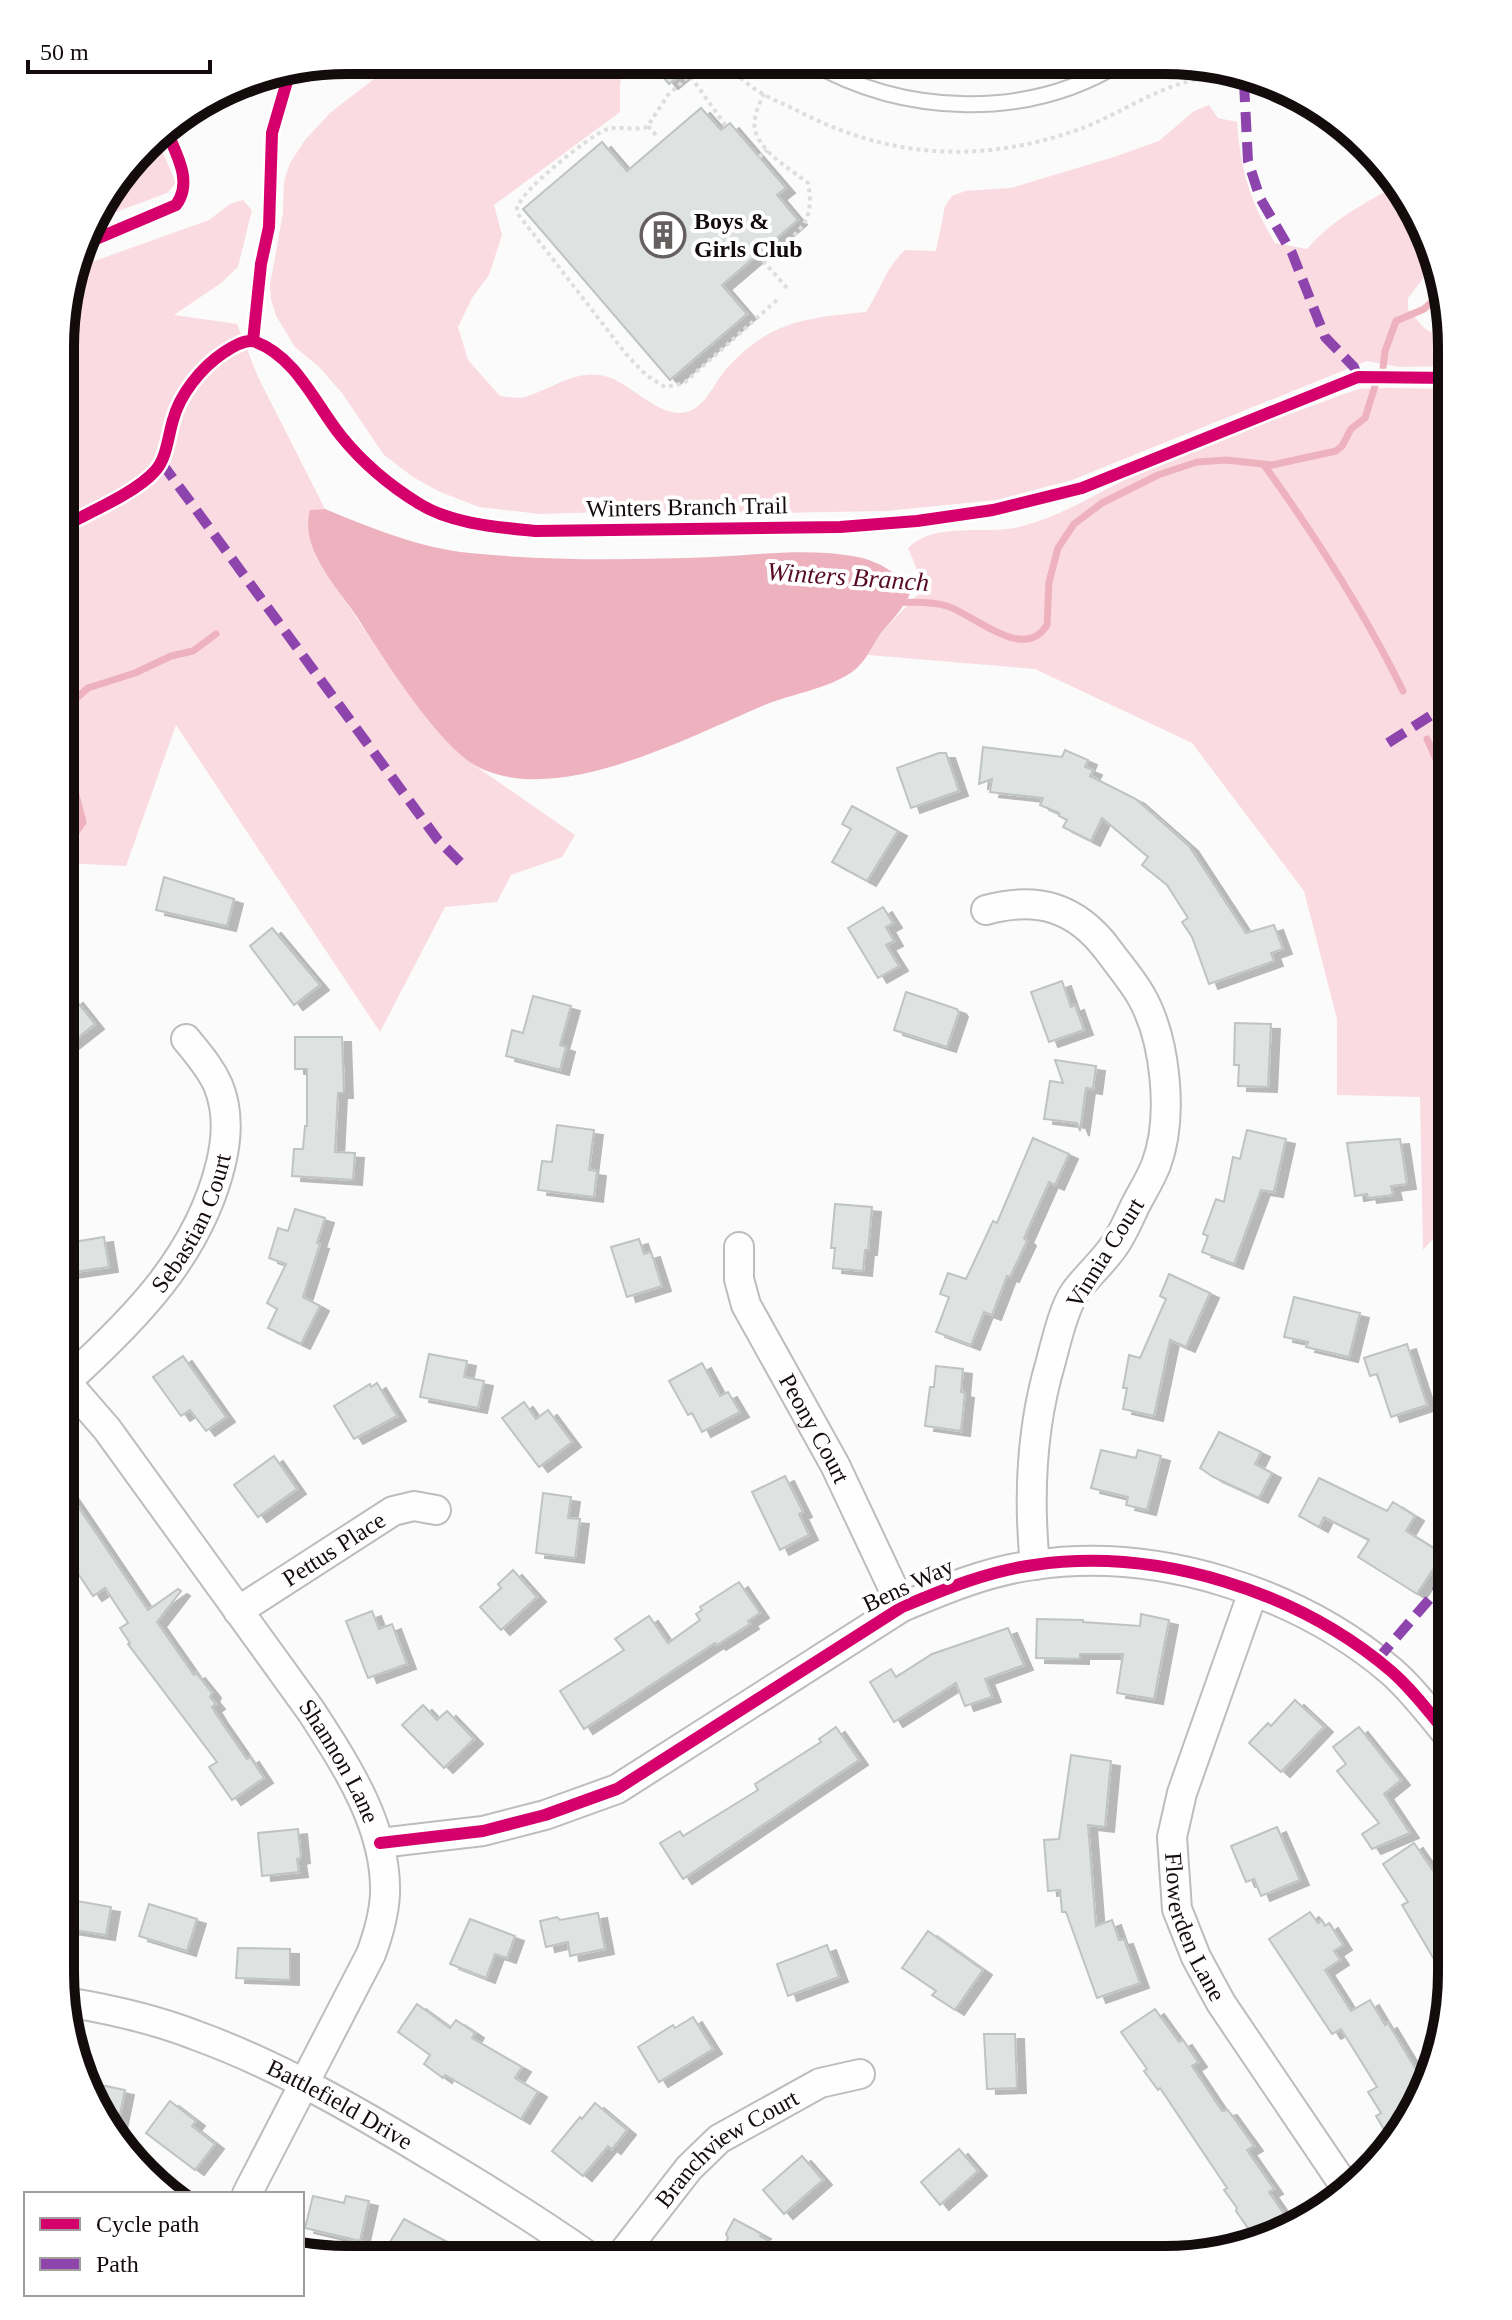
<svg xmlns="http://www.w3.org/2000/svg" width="1512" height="2320" viewBox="0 0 1512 2320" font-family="Georgia,serif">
<defs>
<filter id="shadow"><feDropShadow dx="9" dy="5" stdDeviation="0" flood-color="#0004"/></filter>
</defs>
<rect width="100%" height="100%" fill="#fbfbfb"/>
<g fill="#fadbe1">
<path d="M399 60 625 61 620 84V112L494 205 502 235 489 275 472 298 458 327 468 360 500 396C508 397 517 399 525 397 555 388 579 366 611 378 635 387 666 425 694 409 710 399 716 379 729 366 772 320 808 318 866 312 880 291 886 267 905 250L936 251 945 206 952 196 965 191 1011 188 1114 157 1159 141 1194 111 1209 105 1218 118 1237 122C1241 172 1249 199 1275 243L1307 249C1331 221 1361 205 1392 188L1430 237 1435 263 1408 298V309L1424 328 1441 338 1449 348 1446 366 1400 367 1367 361 1072 480 996 500 886 511 771 513 638 511 540 514 479 507 438 491 413 477 384 455 342 393 319 367 295 347 276 316 271 299 270 285 283 213 284 181 290 163 305 140 331 112Z"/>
<path d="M155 134 176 183 167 193 89 222Z"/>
<path d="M243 200 252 210 238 267 221 283 174 315 237 324 258 377 325 509 310 510 317 559 390 668 435 726 461 756 575 835 562 857 511 875 497 902 445 907 380 1032 176 725 126 866 62 863V587L76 578 62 577V310L75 268 209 220 230 204Z"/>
<path d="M1383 388 1452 389V1218L1423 1250 1420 1097 1337 1095V1019L1304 891 1192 743 1035 669 868 655 881 633 919 593 916 567 908 548C935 521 985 535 1019 527 1067 515 1108 486 1153 466 1214 439 1279 419 1341 395L1359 389Z"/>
</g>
<path fill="#eeb2bf" d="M325 509C371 528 420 548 470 553 550 561 632 560 712 557 759 555 805 548 852 556 874 559 901 572 910 594 902 610 892 620 881 633 872 646 866 662 852 672 827 689 795 693 767 704 692 735 559 808 478 767 440 748 381 655 357 617 337 587 299 548 310 510Z"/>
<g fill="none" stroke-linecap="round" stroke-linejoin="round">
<g stroke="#eeb2bf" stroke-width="7">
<path d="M1383 368 1385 351 1396 321 1424 309 1441 293"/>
<path d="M1264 465C1316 537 1364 611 1403 691"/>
<path d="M897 602C914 603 931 601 947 606 973 614 1024 663 1047 625L1049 582 1058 548 1074 524 1102 503 1158 475 1197 462 1226 460 1272 465 1336 451 1342 446 1351 429 1365 418 1375 386"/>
<path d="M1427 739 1452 794"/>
<path d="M62 837 74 835 83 822 71 775 64 765 66 727 72 702 88 688 135 673 171 656 193 651 216 634"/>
</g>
</g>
<g fill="#dee2e0" stroke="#bfc4c2" stroke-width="2" filter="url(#shadow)">
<path d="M650 61H697L669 84Z"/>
<path d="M701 108 721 130 730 123 786 188 777 195 798 220 722 285 747 314 670 380 523 209 602 142 627 171Z"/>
<path d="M983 747 1062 757 1065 750 1088 760 1085 767 1093 770 1090 776 1136 799 1189 846 1246 933 1274 925 1283 949 1271 953 1274 961 1209 984 1192 937 1182 922 1188 918 1167 885 1142 865 1148 857 1102 818 1091 841 1063 827 1067 820 1059 816V813L1040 805 1043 798 990 792 992 779 979 784Z"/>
<path d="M939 753H946L959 791 911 808 897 768Z"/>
<path d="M852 806 898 831 867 881 832 862 851 829 842 824Z"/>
<path d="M164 877 234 899 227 926 156 910Z"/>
<path d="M883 907 893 923 886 927 894 941 886 945 899 966 878 978 848 928Z"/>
<path d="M272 928 320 985 294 1005 250 946Z"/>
<path d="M1062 981 1071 1007 1075 1005 1084 1030 1049 1042 1031 992Z"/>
<path d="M906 992 957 1009 959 1012 947 1047 894 1030Z"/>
<path d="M533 996 571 1006 560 1045 566 1047 560 1070 506 1056 512 1030 523 1033Z"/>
<path d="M74 998 95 1024 61 1051V1008Z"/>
<path d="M1235 1023 1271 1024 1268 1087 1238 1086 1239 1065H1234Z"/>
<path d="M295 1037H342L344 1093H338L335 1152 355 1153 353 1180 292 1176 294 1149H303L305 1126H307V1069H295Z"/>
<path d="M1055 1060 1096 1066 1093 1089 1086 1088 1080 1131 1077 1123 1044 1119 1050 1081 1063 1083Z"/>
<path d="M557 1125 594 1130 589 1170 597 1171 594 1197 538 1190 542 1161 552 1162Z"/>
<path d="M1247 1130 1286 1139 1274 1192 1261 1190 1234 1264 1202 1252 1208 1236 1203 1234 1216 1199 1224 1202 1233 1157 1240 1159Z"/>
<path d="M1033 1138 1069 1154 1055 1185 1049 1182 1024 1238 1027 1241 1010 1277 1007 1276 992 1315 984 1312 971 1345 936 1332 949 1297 940 1294 948 1273 966 1279 993 1221 997 1223Z"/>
<path d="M1400 1139 1407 1184 1391 1186 1393 1195 1368 1198 1367 1194 1355 1196 1347 1143Z"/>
<path d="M835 1204 872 1207 868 1250H865L863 1271 833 1268 835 1248H831Z"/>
<path d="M295 1209 325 1218 317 1243 320 1244 303 1297 320 1306 301 1344 268 1328 277 1309 267 1303 286 1264 269 1258 278 1228 288 1231Z"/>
<path d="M104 1237 109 1267 61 1274V1244Z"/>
<path d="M639 1239 644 1254 651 1252 662 1286 627 1297 611 1247Z"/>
<path d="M1169 1274 1210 1293 1186 1347 1170 1340 1154 1416 1123 1409 1127 1388H1123L1129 1355 1140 1358 1166 1299 1160 1296Z"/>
<path d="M1294 1297 1360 1313 1349 1357 1306 1347 1308 1342 1284 1337Z"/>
<path d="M1407 1344 1427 1405 1391 1417 1377 1374 1370 1376 1364 1358Z"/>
<path d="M429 1354 467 1361 464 1377 484 1381 478 1408 420 1397Z"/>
<path d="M183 1356 226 1417 206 1431 190 1410 181 1416 153 1377Z"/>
<path d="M702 1363 720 1396 728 1392 740 1412 702 1432 692 1413 688 1415 669 1381Z"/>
<path d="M936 1366 963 1369 961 1392 965 1393 961 1431 925 1426 930 1387H934Z"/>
<path d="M377 1383 397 1416 354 1439 334 1406 370 1384 371 1387Z"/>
<path d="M524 1402 536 1419 548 1410 572 1442 539 1467 502 1418Z"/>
<path d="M1219 1432 1261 1452 1255 1464 1272 1473 1259 1498 1213 1477 1200 1468Z"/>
<path d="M1101 1450 1136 1458 1138 1450 1161 1456 1147 1510 1126 1505 1128 1497 1091 1488Z"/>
<path d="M274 1456 297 1489 258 1517 234 1485Z"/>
<path d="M785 1476 803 1512 799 1514 809 1535 780 1550 752 1492Z"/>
<path d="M1319 1478 1387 1511 1393 1502 1415 1516 1406 1531 1443 1554 1417 1594 1358 1557 1369 1540 1324 1517 1319 1527 1299 1516Z"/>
<path d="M61 1481 148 1610 178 1589 181 1591 157 1622 194 1675 196 1673 212 1693 210 1697 216 1704 212 1707 218 1717 247 1759 250 1757 264 1778 232 1800 209 1767 217 1762 128 1644 130 1643 120 1628 128 1623 105 1588 93 1596 61 1548Z"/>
<path d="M543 1493 571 1497 568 1518 580 1519 575 1558 536 1553Z"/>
<path d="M513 1570 537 1597 501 1630 480 1607 501 1588 498 1584Z"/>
<path d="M739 1582 760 1613 748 1621 750 1624 717 1645 715 1643 584 1729 560 1691 624 1650 615 1639 649 1616 668 1643 700 1620 696 1614 702 1610 700 1607Z"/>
<path d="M372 1611 379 1629 392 1624 407 1664 368 1678 346 1621Z"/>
<path d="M1141 1614 1169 1620 1154 1699 1117 1693 1123 1654H1080V1659L1036 1658 1037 1619 1083 1620V1622L1140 1626Z"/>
<path d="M1008 1628 1024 1665 985 1679 992 1697 965 1706 956 1683 894 1722 870 1682 891 1669 896 1677 932 1654Z"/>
<path d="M1295 1700 1324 1727 1281 1772 1249 1743 1268 1723 1271 1726Z"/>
<path d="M423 1705 437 1720 447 1711 474 1739 444 1768 402 1725Z"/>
<path d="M836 1727 859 1760 683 1879 660 1843 680 1831 683 1836 758 1790 755 1784 821 1742 819 1739Z"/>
<path d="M1359 1727 1401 1780 1384 1794 1410 1833 1372 1849 1362 1834 1379 1823 1337 1771 1346 1764 1333 1747Z"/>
<path d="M1071 1755 1111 1761 1105 1827 1088 1825 1096 1926 1112 1920 1119 1940 1124 1939 1140 1983 1097 1998 1066 1912H1062L1060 1890 1048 1891 1044 1840 1059 1839Z"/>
<path d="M1277 1827 1300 1880 1261 1896 1254 1879 1246 1882 1231 1846Z"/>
<path d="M298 1829 301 1858 297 1859 299 1872 262 1876 258 1833Z"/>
<path d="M1414 1843 1451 1897V1988L1402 1905 1408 1902 1383 1864Z"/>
<path d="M60 1898 111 1907 106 1935 60 1928Z"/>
<path d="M149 1904 197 1919 187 1951 139 1936Z"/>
<path d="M1310 1912 1318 1923 1322 1920 1325 1926 1329 1923 1343 1945 1334 1951 1340 1960 1325 1970 1351 2011 1370 2000 1385 2025 1388 2023 1426 2086 1417 2091 1421 2098 1394 2146 1376 2116 1381 2113 1368 2092 1377 2087 1341 2029 1332 2034 1269 1939Z"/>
<path d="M598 1913 605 1949 570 1956 568 1942 546 1947 540 1921 557 1917 560 1920Z"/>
<path d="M470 1919 515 1936 507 1958 495 1954 486 1978 450 1964Z"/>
<path d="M928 1931 983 1970 955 2010 932 1995 936 1991 902 1968Z"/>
<path d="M827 1945 839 1977 788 1996 777 1964Z"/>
<path d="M238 1948 290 1949V1980L236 1978Z"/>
<path d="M417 2004 450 2028 456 2020 475 2033 472 2038 522 2067 515 2078 538 2092 521 2119 445 2075 443 2078 424 2064 430 2055 398 2032Z"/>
<path d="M1155 2009 1179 2042 1183 2040 1198 2062 1192 2066 1222 2111 1228 2110 1254 2146 1247 2150 1274 2189 1269 2192 1288 2220 1257 2241 1236 2211 1237 2208 1224 2190 1227 2188 1160 2088 1158 2090 1144 2071 1147 2069 1121 2032Z"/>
<path d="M693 2017 713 2049 659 2082 638 2047 673 2025 675 2028Z"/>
<path d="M984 2034H1015L1017 2088 987 2089Z"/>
<path d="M82 2081 125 2090 117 2129 82 2083Z"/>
<path d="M170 2101 196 2121 192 2126 215 2144 195 2170 146 2133Z"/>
<path d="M595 2103 627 2130 612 2149 608 2146 583 2176 552 2151 580 2117 582 2119Z"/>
<path d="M959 2149 978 2171 940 2205 921 2182Z"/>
<path d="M802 2156 823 2180 784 2214 763 2190Z"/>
<path d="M313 2196 344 2203 346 2196 369 2201 360 2241 305 2228Z"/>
<path d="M404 2219 449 2243 440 2258H405L387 2247Z"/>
<path d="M734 2219 762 2234 760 2236 799 2259H717L728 2238 726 2234Z"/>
</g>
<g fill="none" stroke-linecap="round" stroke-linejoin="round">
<g stroke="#c0bbbc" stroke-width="18">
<path id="service" d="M809 61C904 116 1027 121 1122 62"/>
</g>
<g stroke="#c0bbbc" stroke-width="32">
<g id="minor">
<path d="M986 910C1037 896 1076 907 1108 950 1119 965 1131 979 1140 994 1166 1038 1174 1117 1156 1165 1150 1180 1141 1194 1134 1208 1128 1221 1122 1235 1114 1246 1103 1262 1087 1276 1075 1292 1064 1307 1056 1342 1051 1361 1031 1428 1028 1495 1035 1565"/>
<path id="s1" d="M739 1247V1279L746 1305 835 1465 902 1607"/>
<path id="s2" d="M61 1376 107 1429 311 1711C346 1765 387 1827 385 1894 384 1915 378 1935 371 1954L247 2194"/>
<path id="s3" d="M67 1381C135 1319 199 1255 221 1163 227 1138 228 1109 218 1085 210 1067 198 1054 186 1039"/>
<path id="s4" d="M1253 1592 1182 1793 1172 1837 1177 1909 1196 1957 1221 2003 1344 2185"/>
<path id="s5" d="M238 1611 393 1511 414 1506 436 1510"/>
<path d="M380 1843 483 1831 545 1815 617 1789 902 1607C945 1589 988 1571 1034 1565 1157 1547 1297 1591 1391 1671 1414 1691 1432 1716 1451 1739"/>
<path id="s6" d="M66 2002C109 2009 154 2019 195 2035 278 2065 357 2111 433 2157 487 2189 540 2222 591 2258"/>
<path id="s7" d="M619 2258 689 2168 719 2139 820 2083 860 2074"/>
</g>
</g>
<g stroke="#dfdede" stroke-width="4" stroke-dasharray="4 4" stroke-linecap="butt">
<path d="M705 61 668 95 647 127C632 131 616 125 605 130 587 138 529 185 520 202 516 208 517 208 518 214L626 354 646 375 665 387 684 383 777 300"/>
<path d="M723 61C733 70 743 82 755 89 768 98 784 104 798 111 890 159 982 164 1080 129 1122 114 1175 74 1221 78 1239 79 1257 86 1274 92"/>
<path d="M686 70 726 126"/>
<path d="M648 126 656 135"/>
<path d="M759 157 767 150"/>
<path d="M763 261C793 234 817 228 808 183 790 168 749 147 755 118 756 110 761 101 764 94"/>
<path d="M763 261 789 290"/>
</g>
<use href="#service" stroke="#fefefe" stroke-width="14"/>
<use href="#minor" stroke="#fefefe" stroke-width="28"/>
<g stroke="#8e44ad" stroke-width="10" stroke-dasharray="20 10" stroke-linecap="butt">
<path d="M1244 82 1248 161 1260 198 1292 253 1325 337 1354 367 1358 377"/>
<path d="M161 462 438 840 466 868"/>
<path d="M1388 743 1452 702"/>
<path d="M1377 1660 1452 1573"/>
</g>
<g stroke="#fff" stroke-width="17">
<g id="cycleway">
<path d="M82 245 176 205C194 181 175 152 165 127"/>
<path d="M253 341 261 264 269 227 272 133 290 71"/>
<path d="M62 527C88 513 137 492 155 471 167 458 168 436 173 420 180 394 201 368 223 353 232 347 246 338 256 342 296 357 316 405 341 436 362 462 389 485 418 503 451 524 497 527 535 531L840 527 917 521 993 510 1082 488 1358 377 1452 378"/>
<path d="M380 1843 483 1831 545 1815 617 1789 902 1607C945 1589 988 1571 1034 1565 1157 1547 1297 1591 1391 1671 1414 1691 1432 1716 1451 1739"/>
</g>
</g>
<use href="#cycleway" stroke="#d6006c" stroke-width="12"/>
</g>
<defs>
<g id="building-ring" transform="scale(2.3)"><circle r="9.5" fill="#fff" stroke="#655f60" stroke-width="1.5"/><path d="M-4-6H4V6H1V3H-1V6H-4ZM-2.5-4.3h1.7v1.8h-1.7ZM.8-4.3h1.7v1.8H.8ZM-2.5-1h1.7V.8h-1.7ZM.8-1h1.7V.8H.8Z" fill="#655f60"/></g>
</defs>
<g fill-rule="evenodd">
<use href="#building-ring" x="663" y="235"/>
</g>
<g text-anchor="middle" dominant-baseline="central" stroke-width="8" stroke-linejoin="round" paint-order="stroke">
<g font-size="24" font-weight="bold" fill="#140b0d" stroke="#fff" text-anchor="start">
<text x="694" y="221">Boys &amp;<tspan x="694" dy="28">Girls Club</tspan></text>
</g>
<g font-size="24" fill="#140b0d" stroke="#fff">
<text transform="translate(687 507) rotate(-1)">Winters Branch Trail</text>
<text stroke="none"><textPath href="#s3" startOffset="204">Sebastian Court</textPath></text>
<text transform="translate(1105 1253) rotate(-58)">Vinnia Court</text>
<text stroke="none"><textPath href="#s1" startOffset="200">Peony Court</textPath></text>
<text stroke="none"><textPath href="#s5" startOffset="114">Pettus Place</textPath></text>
<text transform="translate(908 1585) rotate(-25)">Bens Way</text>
<text stroke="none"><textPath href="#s2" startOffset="476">Shannon Lane</textPath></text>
<text stroke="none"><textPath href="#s4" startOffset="352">Flowerden Lane</textPath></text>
<text stroke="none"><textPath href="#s6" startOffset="294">Battlefield Drive</textPath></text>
<text stroke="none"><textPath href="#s7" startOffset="156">Branchview Court</textPath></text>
</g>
<g font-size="26" font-style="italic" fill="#560a26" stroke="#fff">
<text transform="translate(848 577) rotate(4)">Winters Branch</text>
</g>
</g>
<path d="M0 0H1512V2320H0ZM347 74H1165A273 273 0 0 1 1438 347V1973A273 273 0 0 1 1165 2246H347A273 273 0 0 1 74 1973V347A273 273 0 0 1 347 74Z" fill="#fff" fill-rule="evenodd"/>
<path fill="none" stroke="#140b0d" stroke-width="10" d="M347 74H1165A273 273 0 0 1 1438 347V1973A273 273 0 0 1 1165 2246H347A273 273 0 0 1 74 1973V347A273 273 0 0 1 347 74Z"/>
<rect x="24" y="2192" width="280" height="104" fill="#ffffff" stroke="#a19d9e" stroke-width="2"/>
<rect x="40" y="2218" width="40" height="12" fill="#d6006c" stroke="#a19d9e" stroke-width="2"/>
<text x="96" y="2232" font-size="24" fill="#140b0d">Cycle path</text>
<rect x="40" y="2258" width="40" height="12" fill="#8e44ad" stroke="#a19d9e" stroke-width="2"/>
<text x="96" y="2272" font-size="24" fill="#140b0d">Path</text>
<path d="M28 60v12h182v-12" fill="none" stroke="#140b0d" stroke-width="4"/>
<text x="40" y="60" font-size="24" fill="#140b0d" stroke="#ffffff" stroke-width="6" paint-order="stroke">50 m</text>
</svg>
